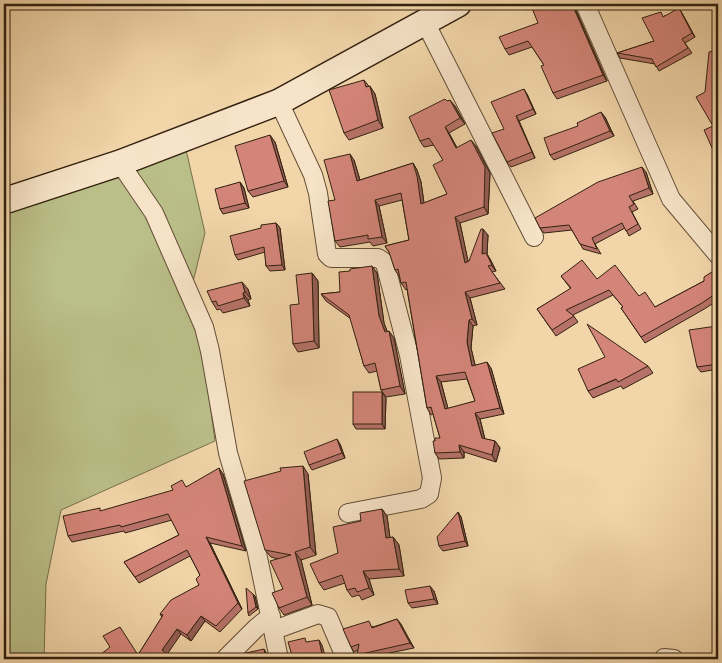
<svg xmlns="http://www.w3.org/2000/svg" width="722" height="663" viewBox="0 0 722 663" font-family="'Old Standard TT',serif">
<rect width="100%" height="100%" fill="#f2d6aa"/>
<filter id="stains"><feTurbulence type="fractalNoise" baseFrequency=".004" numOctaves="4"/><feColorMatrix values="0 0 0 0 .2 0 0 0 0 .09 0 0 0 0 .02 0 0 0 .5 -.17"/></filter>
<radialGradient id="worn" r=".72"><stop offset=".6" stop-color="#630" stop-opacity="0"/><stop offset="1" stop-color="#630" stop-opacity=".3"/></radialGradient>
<path fill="#babe88" stroke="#76704c" d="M182 132 205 233 193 282 215 441 61 510 46 584 44 659H4V188Z"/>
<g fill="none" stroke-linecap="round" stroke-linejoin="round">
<g stroke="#624e36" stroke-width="20">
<g id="minor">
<path d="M585 4 671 199 718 255"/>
<path d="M425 22 534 237"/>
<path d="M279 102 313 175 318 193 327 254 331 258H378L384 262 386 267 409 355 432 478 429 494 421 499 348 513"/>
<path d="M120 163 154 213 204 327 210 351 228 453 256 548 279 659"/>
<path d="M274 630 318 614 328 617 346 659"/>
<path d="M664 658 674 659"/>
<path d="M225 659 256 628 271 616"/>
</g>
</g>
<g stroke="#32210f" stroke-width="28">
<path id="secondary" d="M4 201 120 163 279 102 458 4"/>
</g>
<use href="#minor" stroke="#f7e4c8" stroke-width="18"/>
<use href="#secondary" stroke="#f7e4c8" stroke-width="25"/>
</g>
<g fill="#b67268" stroke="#32210f" fill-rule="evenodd">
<path d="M575 8 607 81 557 99 553 93 544 65 532 47 509 55 505 49 538 23Z"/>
<path d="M682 13 695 37 685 43 692 53 659 71 655 64 620 58 617 53 654 41 664 16Z"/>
<path d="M364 80 375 94 383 128 349 140 344 133Z"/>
<path d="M527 94 536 114 519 121 535 158 511 167 507 162 504 129Z"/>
<path d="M447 101 455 106 465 124 449 133 457 148 476 146 490 173 488 214 460 223 468 262 488 235 487 254 490 259 496 271 492 272 505 289 470 298 477 325 473 326 471 348 475 365 491 368 504 414 480 419 485 439 495 441 500 448 496 462 464 452V458L439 459 435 453V441L440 438 433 414 431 415 427 408 407 289 406 290 401 283 399 276 395 270 390 254 385 246 409 240 402 200 379 206 387 243 373 246 370 242 340 247 335 241V200L354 160 360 180 413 163 417 170 421 182 424 203 447 194 443 160 434 145 424 147 420 141ZM467 379 475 401 448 409 441 382Z"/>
<path d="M605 117 614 136 554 160 550 155Z"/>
<path d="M275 142 288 187 253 197 248 191Z"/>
<path d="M646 172 653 194 633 201 638 209 632 212 641 229 629 236 625 228 595 244 601 254 583 249 572 230 544 233 540 228Z"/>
<path d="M240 182 244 188 249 208 223 214 220 209Z"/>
<path d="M276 223 280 228 285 270 270 271 266 266 265 252 238 260 235 255 261 228Z"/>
<path d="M372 266 377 273 384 323 387 331 394 338 405 394 386 397 381 390 377 371 369 373 364 366 351 319 326 301 321 294 340 292Z"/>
<path d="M718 268V300L706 308 645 343 621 308 623 307 613 295 573 315 578 322 556 336 537 309 571 289 561 276 597 279 639 296 655 307 704 281Z"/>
<path d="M312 273 318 281 319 348 298 352 293 344 299 304Z"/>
<path d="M248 289 251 299 248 300 250 306 223 313 220 309 217 310 212 302Z"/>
<path d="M717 326 718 328V369L701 372 697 367Z"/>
<path d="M648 366 653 373 623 389 621 386 593 398 588 391Z"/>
<path d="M386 398 385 429H356L353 424Z"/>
<path d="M340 444 345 458 312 470 309 465Z"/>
<path d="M223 474 246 551 210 543 242 609 220 632 205 621 191 641 181 634 138 655 162 617 160 614 199 585 200 575 190 556 139 583 124 562 179 535 172 520 125 533 124 531 72 542 68 536 186 487Z"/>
<path d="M308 474 316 555 301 560 312 605 284 615 279 608 283 589 278 559 271 557 265 550Z"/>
<path d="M382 509 387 516 390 538 393 537 399 545 404 576 369 579 374 595 362 600 359 595 352 597 347 590 345 583 324 590 319 583 338 553 361 521Z"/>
<path d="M458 512 461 517 468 546 443 551 439 546Z"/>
<path d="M434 591 438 604 412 608 408 603Z"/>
<path d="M253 594 255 596 258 609 249 616 248 613Z"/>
<path d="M397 619 414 648 360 659 357 655 358 650 354 652 351 647 373 626V627Z"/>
</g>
<g fill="#945d55" stroke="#32210f">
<path d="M572 4H576L575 8 607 81 603 75Z"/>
<path d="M679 8 682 13 695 37 692 33Z"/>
<path d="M370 86 375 94 383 128 378 120Z"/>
<path d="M524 89 527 94 536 114 533 109Z"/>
<path d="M450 100 455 106 465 124 460 118Z"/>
<path d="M601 112 605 117 614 136 610 131Z"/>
<path d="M516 116 519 121 535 158 532 152Z"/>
<path d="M445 127 449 133 461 155 456 148Z"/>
<path d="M270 135 275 142 288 187 284 181Z"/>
<path d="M471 140 476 146 490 173 488 214 484 207Z"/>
<path d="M350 154 354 160 362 187 357 181Z"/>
<path d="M413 163 417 170 421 182 425 210 421 204Z"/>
<path d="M642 167 646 172 653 194 649 188Z"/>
<path d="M240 182 244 188 249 208 245 203Z"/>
<path d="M375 200 379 206 387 243 382 237Z"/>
<path d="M455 217 460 223 470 270 465 263Z"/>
<path d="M276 223 280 228 285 270 282 265Z"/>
<path d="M483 229 488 235 487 254 490 259 496 271 482 254Z"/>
<path d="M372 266 377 273 384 323 390 339 385 332 379 316Z"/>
<path d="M312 273 318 281 319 348 314 341Z"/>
<path d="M242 282 248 289 251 299 245 292Z"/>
<path d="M465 292 470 298 477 325 472 319Z"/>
<path d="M243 293 248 300 250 306 244 298Z"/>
<path d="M469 320 473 326 471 348 477 373 472 366 467 342Z"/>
<path d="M389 331 394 338 405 394 400 386Z"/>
<path d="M487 362 491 368 504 414 500 408Z"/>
<path d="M436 376 441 382 450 416 445 409Z"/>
<path d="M382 392 386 398 385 429 382 424Z"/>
<path d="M475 413 480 419 486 444 482 438Z"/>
<path d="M337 439 340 444 345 458 342 453Z"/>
<path d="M495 441 500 448 496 462 492 455Z"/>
<path d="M459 445 464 452V458L460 452Z"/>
<path d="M303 466 308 474 316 555 310 547Z"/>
<path d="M219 468 223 474 246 551 242 546Z"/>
<path d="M382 509 387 516 391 546 386 538Z"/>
<path d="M458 512 461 517 468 546 465 541Z"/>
<path d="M206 537 210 543 242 609 238 603Z"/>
<path d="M393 537 399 545 404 576 399 569Z"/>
<path d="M295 552 301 560 312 605 307 597Z"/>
<path d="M363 571 369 579 374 595 369 588Z"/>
<path d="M430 586 434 591 438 604 434 599Z"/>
<path d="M253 594 255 596 258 609 256 607Z"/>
<path d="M201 616 205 621 191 641 187 635Z"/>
<path d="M397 619 401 624 414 648 410 643Z"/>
<path d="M177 629 181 634 166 656 162 650Z"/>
<path d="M319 640 322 645 326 659H323Z"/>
<path d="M264 649 267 654 268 659H266Z"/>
</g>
<g fill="#d48579" stroke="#32210f" fill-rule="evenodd">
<path d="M540 4H572L603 75 553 93 541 66 544 65 528 41 505 49 499 37 538 23 532 8Z"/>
<path d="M679 8 692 33 682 39 688 48 656 67 652 59 617 53 654 41 642 18 661 12 663 17Z"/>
<path d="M718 49V161L704 130 713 126 696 97 705 92 709 52Z"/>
<path d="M364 80 366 87 370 86 378 120 344 133 329 90Z"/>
<path d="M524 89 533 109 516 116 532 152 507 162 492 133 504 129 491 102Z"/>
<path d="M445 99 447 101 450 100 460 118 445 127 456 148 471 140 485 167 484 207 455 217 465 263 469 261 481 229H483L482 254 486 253 492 265 488 266 500 283 465 292 472 319 469 320 467 342 472 366 487 362 500 408 475 413 482 438 495 441 492 455 459 445 460 452 435 453 433 441H435V438H440L431 407 427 408 406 282 401 283 398 269 395 270 389 252 385 246 409 240 401 193 375 200 382 237 368 239V235L335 241 328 201 335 200 324 160 350 154 357 181 413 163 417 176 421 204 447 194 433 165 443 160 429 138 420 141 409 117ZM465 372 475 401 445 409 436 376Z"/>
<path d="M601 112 610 131 550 155 544 138 578 126 577 123Z"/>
<path d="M270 135 284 181 248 191 235 146Z"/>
<path d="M642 167 649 188 629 196 634 204 629 207 638 224 626 231 622 223 592 238 597 249 580 244 569 225 540 228 535 218 598 182Z"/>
<path d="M240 182 245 203 220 209 215 189Z"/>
<path d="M718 207V218L712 211Z"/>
<path d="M276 223 282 265 266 266 264 247 235 255 230 236 261 228V225Z"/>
<path d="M582 260 597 279 615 265 639 296 645 292 655 307 704 281V277L718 268V292L702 303 641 337 621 308 623 307 609 290 566 310 574 316 552 330 537 309 571 288 561 276Z"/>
<path d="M372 266 379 316 385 332 389 331 400 386 381 390 375 363 364 366 349 315 321 294 340 292 339 272 350 271V269Z"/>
<path d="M312 273 314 341 293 344 290 305 299 304 296 275Z"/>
<path d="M242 282 245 292 243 293 244 298 218 306 216 301 212 302 207 291Z"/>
<path d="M587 324 648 366 618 382 616 379 588 391 578 369 605 357Z"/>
<path d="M717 326 718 333V364L697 367 689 330Z"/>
<rect x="353" y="392" width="29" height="32"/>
<path d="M337 439 342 453 309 465 304 452Z"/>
<path d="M303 466 310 547 295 552 307 597 279 608 272 593 283 589 270 561 291 555 265 550 244 481 281 471 280 468Z"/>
<path d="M219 468 242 546 206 537 238 603 216 626 201 616 187 635 177 629 162 650 172 658 171 659H95L110 647 103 636 120 627 138 655 163 615 160 614 171 600 199 585 196 579 200 575 187 550 135 577 124 562 179 535 168 514 121 527 120 525 68 536 63 516 100 508V511L173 490 171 486 182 480 186 487Z"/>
<path d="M382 509 386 538 393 537 399 569 363 571 369 588 357 592 355 588 347 590 342 575 319 583 310 564 338 553 333 527 361 521 360 513Z"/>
<path d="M458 512 465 541 439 546 437 537Z"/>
<path d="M430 586 434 599 408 603 405 590Z"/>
<path d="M246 588 253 594 256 607 248 613Z"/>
<path d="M397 619 410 643 357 655 359 644 351 647 343 629 369 621 372 628Z"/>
<path d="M305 638 306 642 319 640 323 659H293L288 642Z"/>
<path d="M264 649 266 659H236L247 656 246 653Z"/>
</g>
<rect width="722" height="663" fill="none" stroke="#f2d6aa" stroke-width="20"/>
<rect x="5" y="5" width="712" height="653" fill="none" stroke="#32210f" stroke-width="2.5"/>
<rect x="10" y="10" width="702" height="643" fill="none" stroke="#32210f"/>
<rect width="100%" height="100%" filter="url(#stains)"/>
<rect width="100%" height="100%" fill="url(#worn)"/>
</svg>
